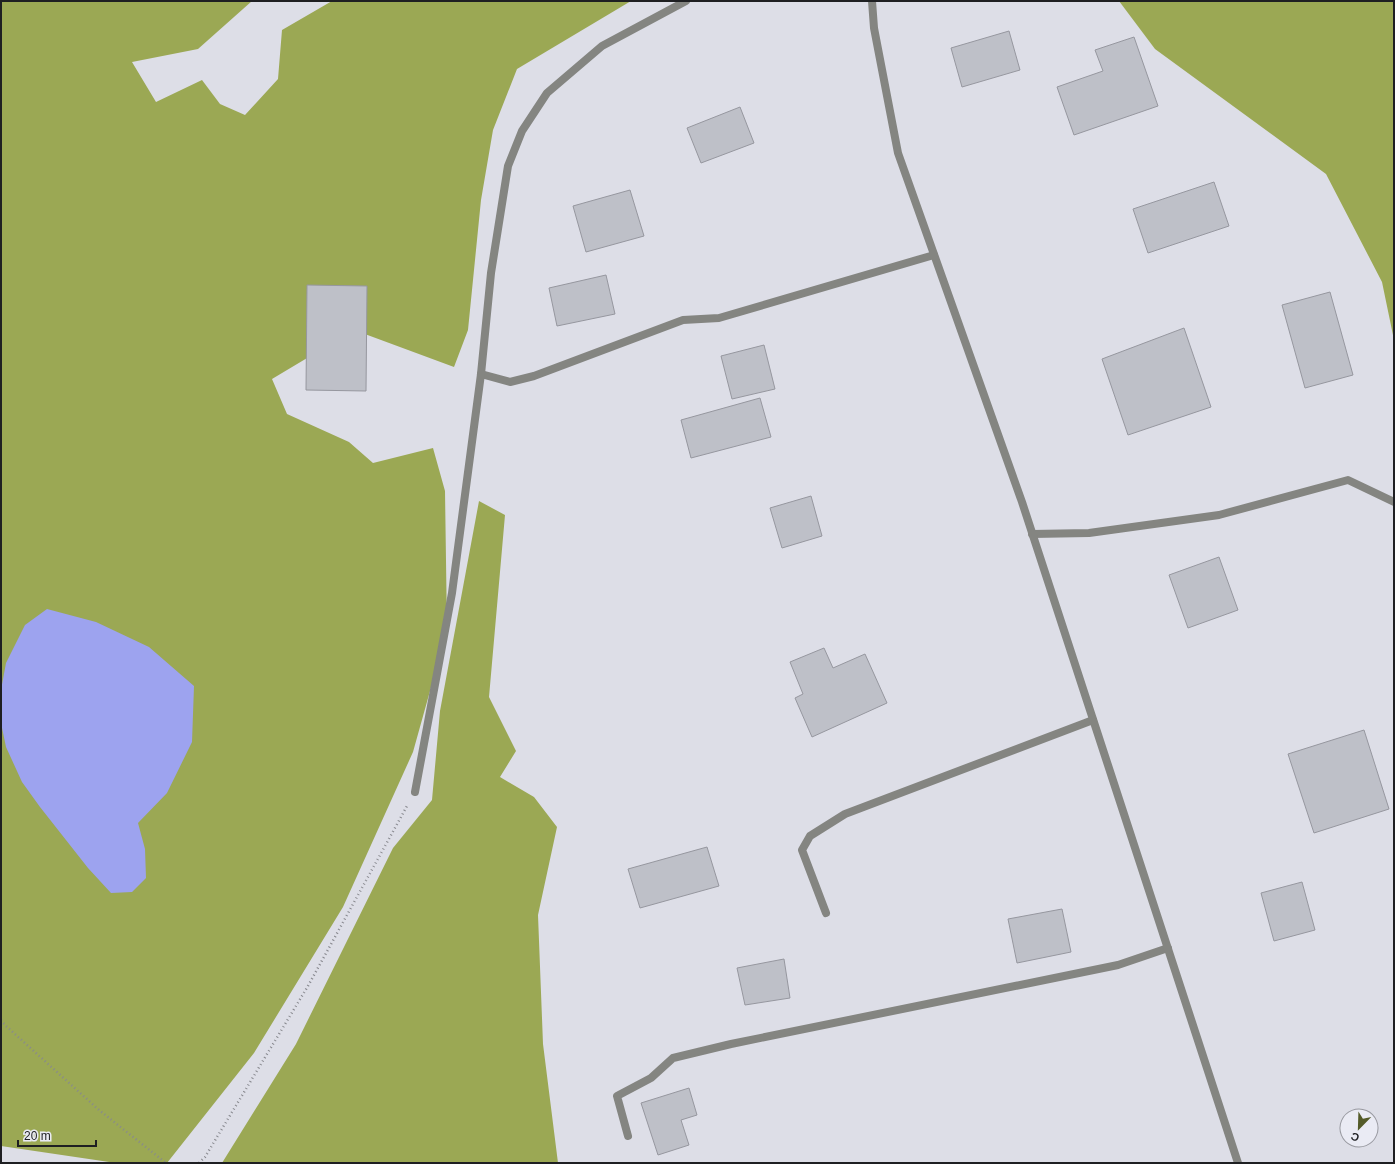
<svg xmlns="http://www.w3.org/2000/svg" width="1395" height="1164" viewBox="0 0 1395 1164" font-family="Helvetica,sans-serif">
<rect width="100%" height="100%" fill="#dddee7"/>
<g fill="#9ba854">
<path d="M1 1H252L198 49 132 62 156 102 202 80 220 104 245 115 278 79 282 30 332 1H631L517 69 493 130 481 200 468 330 454 367 354 330 272 379 287 414 349 442 373 463 433 448 445 491 447 630 413 752 343 907 254 1053 167 1163H116L1 1146Z"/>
<path d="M1119 1H1394V340L1382 282 1326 174 1155 49Z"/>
<path d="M479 501 505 515 489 697 516 751 500 777 534 797 557 827 538 915 543 1044 558 1163H222L296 1044 393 848 432 800 440 711Z"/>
</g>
<path fill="#9da3ef" d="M47 609 96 622 149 647 194 686 192 742 167 793 138 823 145 849 146 878 132 892 111 893 88 868 40 807 22 782 6 747 1 723V690L6 663 25 625Z"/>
<g fill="#bec0c8" stroke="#96979f">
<path d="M1009 31 1020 70 962 87 951 48Z"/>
<path d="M1134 37 1158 106 1074 135 1057 87 1103 71 1095 50Z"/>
<path d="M740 107 754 143 701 163 687 128Z"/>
<path d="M1214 182 1229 226 1148 253 1133 209Z"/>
<path d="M630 190 644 236 586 252 573 206Z"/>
<path d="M606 275 615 314 557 326 549 288Z"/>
<path d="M307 285 367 286 366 391 306 390Z"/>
<path d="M1330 292 1353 375 1305 388 1282 305Z"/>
<path d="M1184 328 1211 407 1128 435 1102 359Z"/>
<path d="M764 345 775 389 732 399 721 356Z"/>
<path d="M760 398 771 437 691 458 681 420Z"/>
<path d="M811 496 822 536 782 548 770 508Z"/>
<path d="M1219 557 1238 610 1188 628 1169 575Z"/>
<path d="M824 648 833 668 865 654 887 703 812 737 795 698 803 694 790 662Z"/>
<path d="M1364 730 1389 809 1314 833 1288 754Z"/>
<path d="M707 847 719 886 640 908 628 869Z"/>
<path d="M1302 882 1315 930 1274 941 1261 893Z"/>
<path d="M1062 909 1071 952 1017 963 1008 919Z"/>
<path d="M784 959 790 998 745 1005 737 968Z"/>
<path d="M689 1088 697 1115 681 1120 689 1145 658 1155 641 1103Z"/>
</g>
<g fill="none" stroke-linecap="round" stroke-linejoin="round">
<g stroke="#88898f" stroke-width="2.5" stroke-dasharray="1 3" stroke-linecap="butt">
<path d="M1 1020 5 1025 99 1110 166 1163"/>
<path d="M199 1163 205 1157 308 986 407 806"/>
</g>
<g stroke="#848581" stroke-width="8">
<path d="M481 374 510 382 534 376 683 320 719 318 934 255"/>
<path d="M1032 534 1089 533 1219 515 1348 480 1394 502"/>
<path d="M826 913 802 850 810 836 845 814 1093 720"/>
<path d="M628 1136 617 1096 651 1078 673 1058 731 1044 1118 965 1168 948"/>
</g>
<g stroke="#848581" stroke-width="8">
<path d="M872 1 874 28 898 153 1022 502 1238 1163"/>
<path d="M415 792 452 593 481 374 491 273 508 166 522 131 547 93 602 46 686 1"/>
</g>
</g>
<rect width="1395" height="1164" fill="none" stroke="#1e1f22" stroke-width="4"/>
<g transform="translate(1359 1128) rotate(203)"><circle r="19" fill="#eaebf4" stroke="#9899a0"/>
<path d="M0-3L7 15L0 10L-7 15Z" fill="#545b29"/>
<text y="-6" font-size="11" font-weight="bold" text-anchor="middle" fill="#1e1f22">С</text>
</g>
<path d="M18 1140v6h78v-6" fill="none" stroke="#1e1f22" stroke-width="2"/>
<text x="24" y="1140" font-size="12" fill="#1e1f22" stroke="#eaebf4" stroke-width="3" paint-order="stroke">20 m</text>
</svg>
